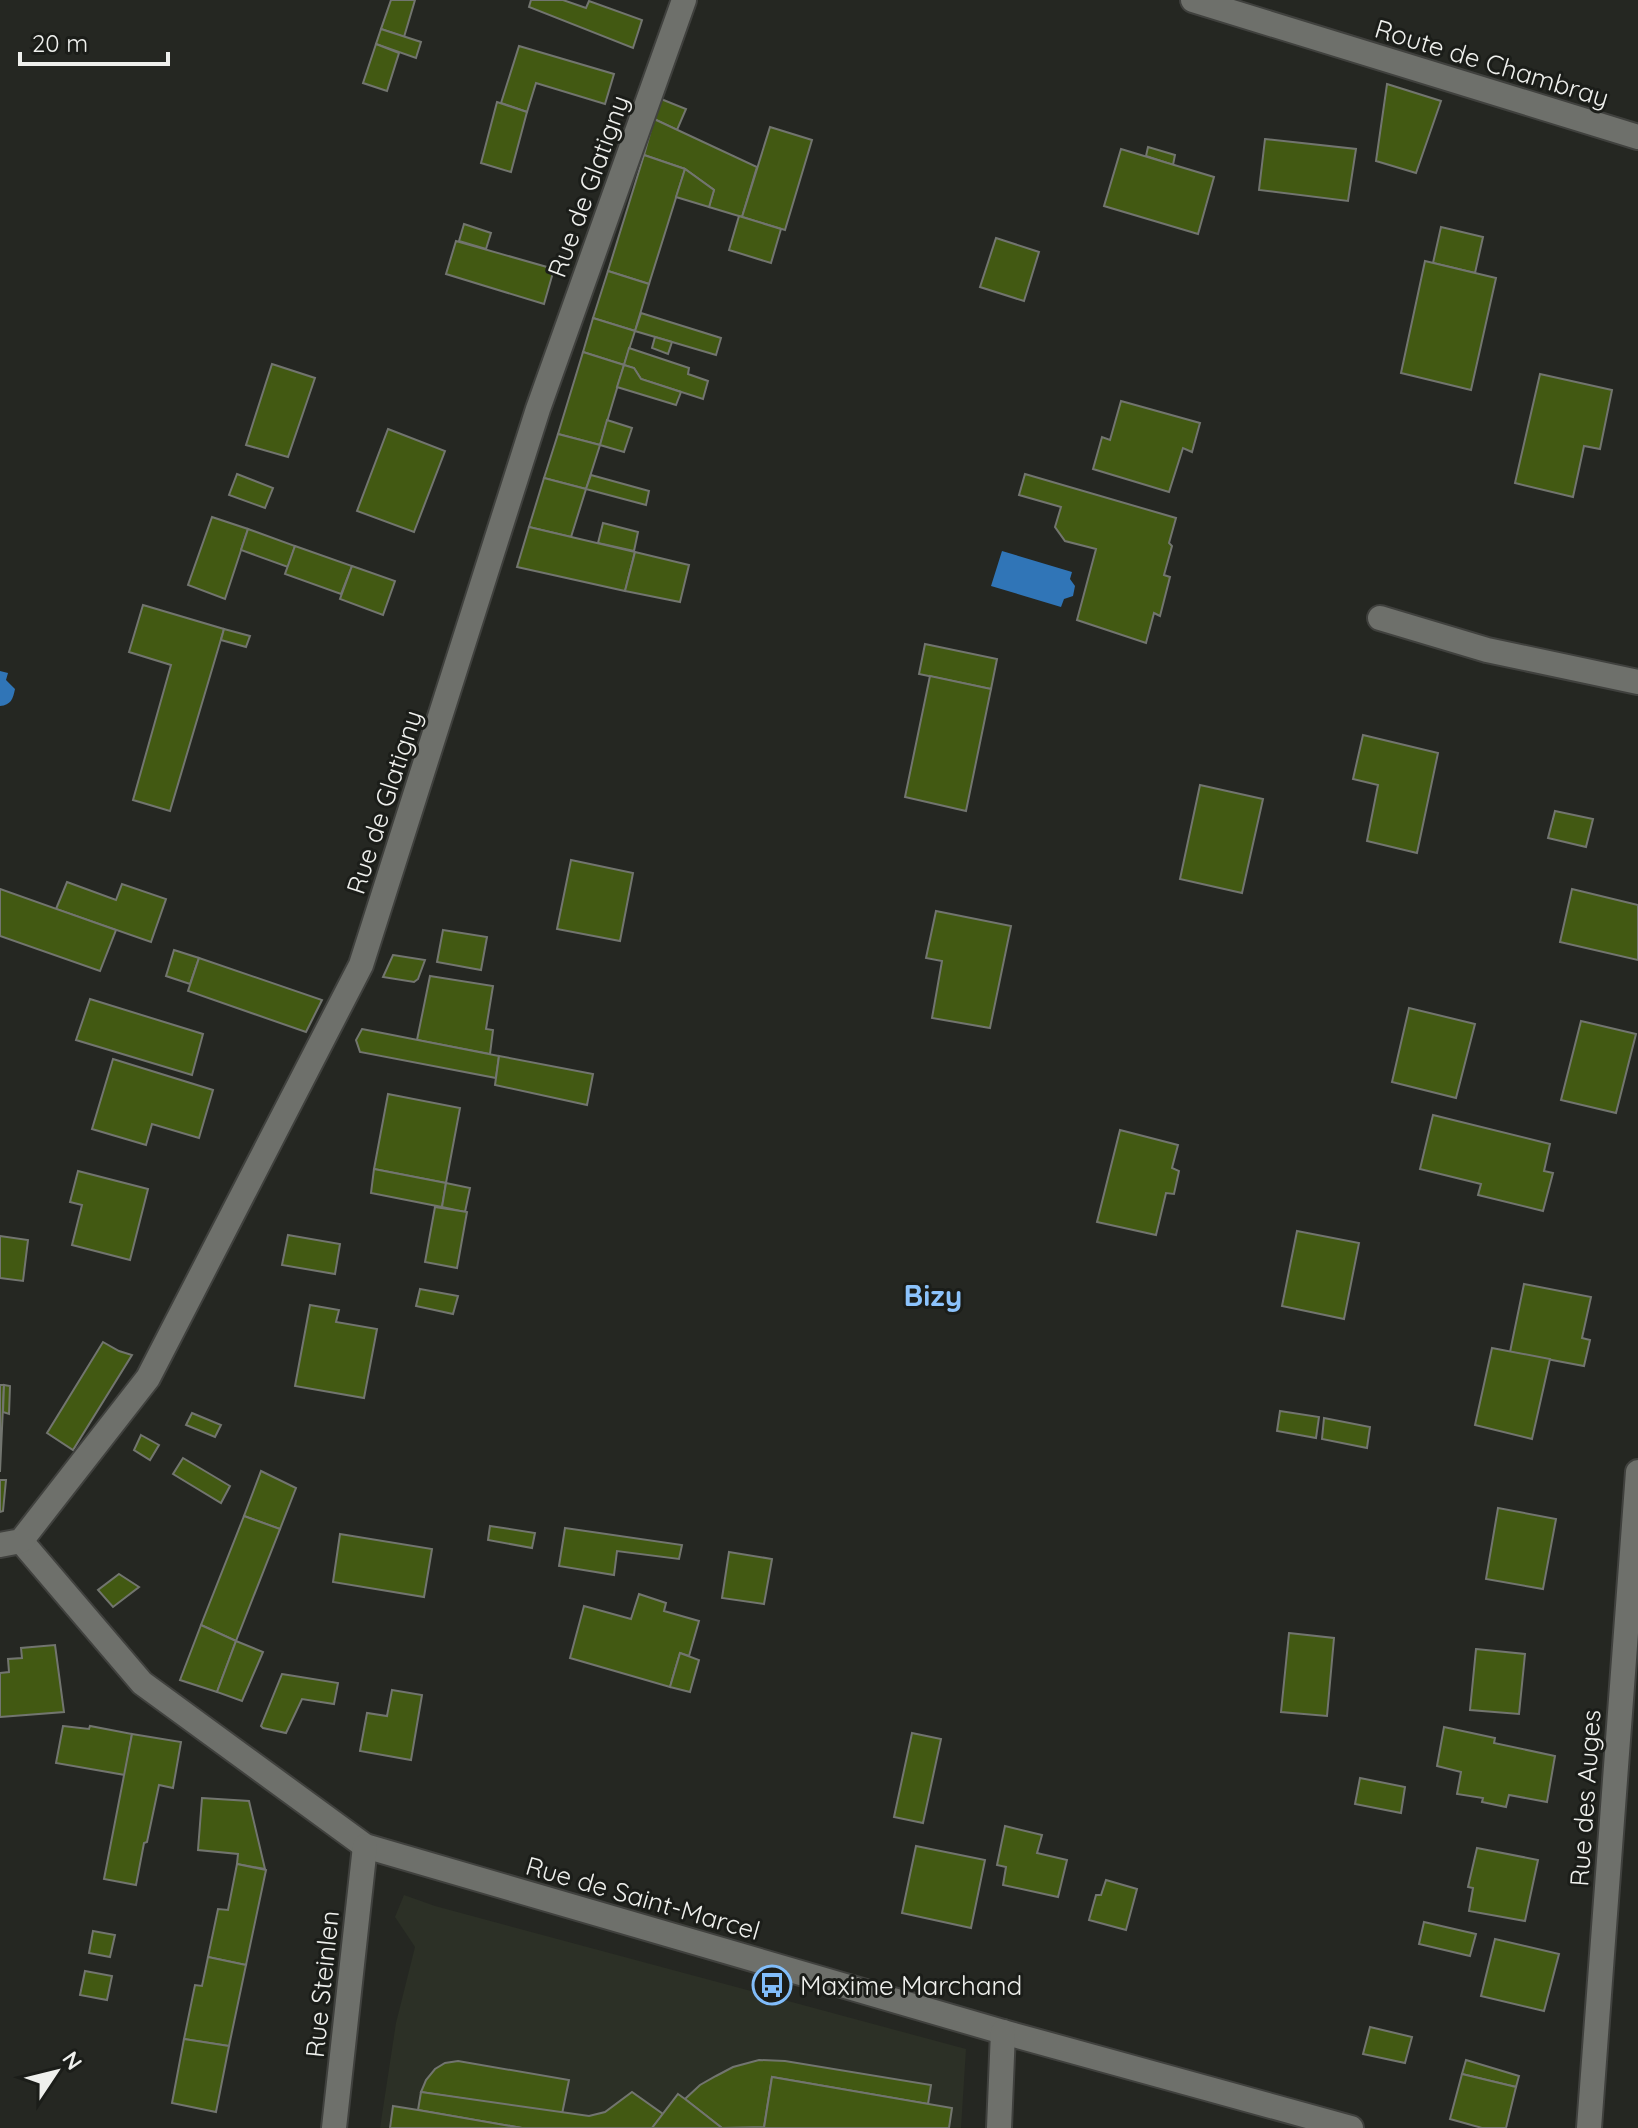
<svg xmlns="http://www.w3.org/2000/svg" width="1638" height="2128" viewBox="0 0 1638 2128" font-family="Quicksand,sans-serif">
<rect width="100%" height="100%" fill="#252722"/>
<path fill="#2c3026" d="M404 1895 435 1906 966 2049 961 2128H380L396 2023 415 1947 395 1917Z"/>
<g fill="#3075b7">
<path d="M1002 551 1072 572 1070 579 1075 586 1073 596 1064 599 1061 607 991 586Z"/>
<path d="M0 671 8 673 6 680 15 689C13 699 11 705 0 706Z"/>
</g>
<g fill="#425912" stroke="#72756f" stroke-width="2">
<path d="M391 0H415L404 37 381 29Z"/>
<path d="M531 0H563L586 8 589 1 642 20 633 48 529 7Z"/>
<path d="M381 29 421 42 416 58 376 44Z"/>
<path d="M376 44 399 53 387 91 363 83Z"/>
<path d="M519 46 614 74 605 104 536 83 527 112 501 103Z"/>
<path d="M1387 84 1441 101 1416 173 1376 161Z"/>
<path d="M661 99 686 109 677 130 654 119Z"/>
<path d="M497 102 527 112 511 172 481 163Z"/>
<path d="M654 119 757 167 742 217 709 207 714 190 685 169 644 155Z"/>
<path d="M770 127 812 140 785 230 742 217Z"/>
<path d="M1265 139 1356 149 1348 201 1259 190Z"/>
<path d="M1148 147 1175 155 1173 165 1146 156Z"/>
<path d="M1121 149 1214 177 1198 234 1104 206Z"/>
<path d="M644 155 685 169 649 284 608 271Z"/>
<path d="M685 169 714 190 709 207 676 197Z"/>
<path d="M739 216 781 229 771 263 729 250Z"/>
<path d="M464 224 491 233 486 249 459 241Z"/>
<path d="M1441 227 1483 237 1475 273 1433 263Z"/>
<path d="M996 238 1039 252 1024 301 980 287Z"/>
<path d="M456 241 554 269 544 304 446 274Z"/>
<path d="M1425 261 1496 278 1471 390 1401 373Z"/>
<path d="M608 271 649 284 635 331 593 318Z"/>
<path d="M641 313 721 338 716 355 635 331Z"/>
<path d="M593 318 635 331 624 365 583 352Z"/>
<path d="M655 337 672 342 668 354 652 348Z"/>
<path d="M629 348 689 368 688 374 708 381 703 399 641 379 634 368 624 365Z"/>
<path d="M583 352 624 365 600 445 558 434Z"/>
<path d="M272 364 315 378 288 457 246 445Z"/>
<path d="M624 365 634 368 641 379 681 392 676 405 617 387Z"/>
<path d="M1540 374 1612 390 1600 449 1584 446 1573 497 1515 483Z"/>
<path d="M1121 401 1200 423 1192 452 1183 448 1169 492 1093 469 1102 437 1110 440Z"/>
<path d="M607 420 632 428 624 452 600 445Z"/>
<path d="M388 429 445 451 414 532 357 511Z"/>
<path d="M558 434 600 445 586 489 544 478Z"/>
<path d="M237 474 273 488 265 508 229 495Z"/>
<path d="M1025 474 1176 518 1169 543 1172 546 1164 575 1170 577 1160 616 1154 613 1146 643 1077 620 1096 549 1065 541 1055 527 1061 507 1019 495Z"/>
<path d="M591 475 649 491 646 505 586 489Z"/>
<path d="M544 478 586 489 571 537 529 527Z"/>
<path d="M212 517 248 529 225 599 188 585Z"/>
<path d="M603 523 638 532 634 551 598 543Z"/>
<path d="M529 527 635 552 625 591 517 567Z"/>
<path d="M248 529 295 546 288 567 241 550Z"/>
<path d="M295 546 352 566 341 594 285 574Z"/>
<path d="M635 552 689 565 680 602 625 591Z"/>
<path d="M352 566 395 581 383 615 340 599Z"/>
<path d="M143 605 224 629 170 811 133 800 171 665 129 652Z"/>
<path d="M224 629 250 636 246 647 221 640Z"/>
<path d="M925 644 997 659 991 689 919 674Z"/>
<path d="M930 676 991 689 966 811 905 797Z"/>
<path d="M1363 735 1438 753 1417 853 1367 841 1378 785 1353 779Z"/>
<path d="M1200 785 1263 799 1242 893 1180 879Z"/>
<path d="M1555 811 1593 819 1586 847 1548 838Z"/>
<path d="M571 860 633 873 620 941 557 929Z"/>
<path d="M67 882 116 900 122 884 166 899 151 942 56 909Z"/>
<path d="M0 889 116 930 100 971 0 936Z"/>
<path d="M1572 889 1638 905V960L1560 942Z"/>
<path d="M936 911 1011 926 990 1028 932 1018 942 961 926 958Z"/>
<path d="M443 930 487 937 481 970 437 962Z"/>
<path d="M174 950 199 958 190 984 166 976Z"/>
<path d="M393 955 425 960 418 979 414 982 383 977Z"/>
<path d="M199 958 322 1000 306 1032 188 991Z"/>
<path d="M430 976 493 986 486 1029 493 1030 490 1054 417 1040Z"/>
<path d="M90 999 203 1034 192 1075 76 1040Z"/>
<path d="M1409 1008 1475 1024 1456 1098 1392 1082Z"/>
<path d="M1581 1021 1636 1034 1616 1113 1561 1100Z"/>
<path d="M362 1029 499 1056 496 1078 360 1052 356 1040Z"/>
<path d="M499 1056 593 1074 587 1105 495 1085Z"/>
<path d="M113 1059 213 1090 199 1138 152 1124 146 1145 92 1129Z"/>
<path d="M388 1094 460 1108 446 1183 374 1169Z"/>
<path d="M1433 1115 1550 1144 1544 1171 1553 1173 1543 1211 1478 1195 1481 1184 1420 1169Z"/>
<path d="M1120 1130 1178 1145 1172 1168 1179 1171 1174 1194 1166 1193 1156 1235 1097 1222Z"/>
<path d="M374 1169 446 1183 442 1207 371 1193Z"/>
<path d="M78 1171 148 1189 130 1260 72 1245 82 1205 70 1202Z"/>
<path d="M446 1183 470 1188 465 1212 442 1207Z"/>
<path d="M435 1207 467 1212 457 1268 425 1262Z"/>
<path d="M1297 1231 1359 1243 1344 1319 1282 1306Z"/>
<path d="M288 1235 340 1244 335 1274 282 1265Z"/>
<path d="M0 1236 28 1240 23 1281 0 1278Z"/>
<path d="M1524 1284 1591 1297 1582 1338 1590 1340 1584 1366 1510 1352Z"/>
<path d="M420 1289 458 1296 453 1314 416 1306Z"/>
<path d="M310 1305 339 1310 336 1322 377 1329 364 1398 295 1386Z"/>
<path d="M103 1342 119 1351 132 1355 73 1450 47 1433Z"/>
<path d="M1492 1348 1550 1359 1532 1439 1475 1425Z"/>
<path d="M0 1385H4L0 1472Z"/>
<path d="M4 1385 10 1386 9 1414 3 1412Z"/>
<path d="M1280 1411 1319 1417 1316 1438 1277 1431Z"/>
<path d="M192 1413 221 1425 215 1437 186 1425Z"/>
<path d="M1324 1418 1370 1427 1367 1448 1322 1439Z"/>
<path d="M141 1435 159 1445 150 1460 134 1450Z"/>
<path d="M183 1458 230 1486 221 1503 173 1474Z"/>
<path d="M261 1471 296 1488 280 1529 244 1516Z"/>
<path d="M0 1480H6L3 1511 0 1512Z"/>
<path d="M1498 1508 1556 1519 1543 1589 1486 1579Z"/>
<path d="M244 1516 280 1529 236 1641 201 1625Z"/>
<path d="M490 1526 535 1533 532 1548 488 1540Z"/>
<path d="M565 1528 682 1545 679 1559 617 1551 614 1575 559 1566Z"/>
<path d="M340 1534 432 1549 424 1597 333 1582Z"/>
<path d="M729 1552 772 1559 764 1604 722 1598Z"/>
<path d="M119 1574 139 1587 113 1607 98 1590Z"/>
<path d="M639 1594 666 1603 664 1611 699 1621 689 1656 680 1653 670 1687 570 1658 584 1606 631 1619Z"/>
<path d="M201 1625 236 1641 217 1692 180 1680Z"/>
<path d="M1289 1633 1334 1638 1327 1716 1281 1712Z"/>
<path d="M236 1641 263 1652 242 1701 217 1692Z"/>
<path d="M55 1645 64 1712 0 1717V1673L9 1672 8 1659 22 1658 21 1648Z"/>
<path d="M1476 1649 1525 1654 1519 1714 1470 1710Z"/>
<path d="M680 1653 699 1660 690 1692 670 1687Z"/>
<path d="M282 1674 338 1683 334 1704 302 1699 286 1733 263 1728 261 1726Z"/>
<path d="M392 1690 422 1695 411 1760 360 1751 367 1713 387 1716Z"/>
<path d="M63 1726 89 1729 90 1726 132 1734 125 1775 56 1763Z"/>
<path d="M1444 1727 1495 1738 1494 1743 1555 1756 1547 1802 1509 1795 1506 1807 1482 1802 1483 1798 1457 1794 1461 1772 1437 1766Z"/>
<path d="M912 1733 941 1739 923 1823 894 1817Z"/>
<path d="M132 1734 181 1742 173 1788 159 1785 147 1842 144 1843 136 1885 104 1879Z"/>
<path d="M1360 1778 1405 1787 1401 1813 1355 1804Z"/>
<path d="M202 1798 249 1801 265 1869 237 1864 238 1854 198 1850Z"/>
<path d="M1005 1826 1042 1835 1037 1853 1067 1860 1058 1897 1003 1885 1006 1867 997 1865Z"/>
<path d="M916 1846 985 1860 971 1928 902 1913Z"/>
<path d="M1477 1848 1538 1860 1525 1921 1469 1911 1473 1888 1468 1887Z"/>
<path d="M237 1864 266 1870 246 1965 208 1957 218 1909 228 1910Z"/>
<path d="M1106 1880 1137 1889 1126 1930 1089 1920 1096 1895H1101Z"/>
<path d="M1424 1922 1476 1934 1470 1956 1419 1944Z"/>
<path d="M93 1931 115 1935 110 1957 89 1953Z"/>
<path d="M1495 1939 1559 1954 1544 2011 1481 1996Z"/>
<path d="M208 1957 246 1965 229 2046 184 2039 195 1985 202 1986Z"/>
<path d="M85 1971 112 1976 107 2000 80 1995Z"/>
<path d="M1370 2027 1412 2037 1405 2063 1363 2054Z"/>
<path d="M184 2039 229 2046 216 2112 172 2103Z"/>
<path d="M759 2060 785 2061 931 2085 928 2104 772 2077 764 2127 722 2128 685 2099 700 2085 716 2076 733 2067Z"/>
<path d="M1466 2060 1519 2076 1516 2087 1462 2074Z"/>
<path d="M458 2061 569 2080 562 2114 421 2092 426 2080 435 2069 445 2063Z"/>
<path d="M1462 2074 1516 2087 1506 2128H1482L1450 2119Z"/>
<path d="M772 2077 952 2108 949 2128H764Z"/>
<path d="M421 2092 589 2116 605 2112 632 2092 663 2114 652 2128H522L418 2110Z"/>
<path d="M678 2094 685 2099 722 2128H652Z"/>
<path d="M393 2106 418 2110 522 2128H390Z"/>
</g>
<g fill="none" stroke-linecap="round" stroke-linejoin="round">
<g stroke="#40413e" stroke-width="28">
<g id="minor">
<path d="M1193 0 1638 137"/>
<path d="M1380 618 1487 650 1638 682"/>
<path d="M21 1541 142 1683 365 1846 1003 2032 1351 2128"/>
<path d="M0 1545 21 1541 148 1378 361 965 538 409 684 0"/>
<path d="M334 2128 365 1846"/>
<path d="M999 2128 1003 2032"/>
<path d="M1589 2128 1638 1472"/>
</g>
</g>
<use href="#minor" stroke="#6e706b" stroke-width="24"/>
</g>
<defs>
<g id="bus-ring" transform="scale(2)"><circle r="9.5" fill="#1b1d19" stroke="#81bdfa" stroke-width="1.5"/><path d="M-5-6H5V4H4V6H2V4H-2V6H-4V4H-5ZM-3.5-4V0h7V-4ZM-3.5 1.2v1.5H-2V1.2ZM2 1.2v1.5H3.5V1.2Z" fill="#81bdfa"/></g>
</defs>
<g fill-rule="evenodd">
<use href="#bus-ring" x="772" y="1985"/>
</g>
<g text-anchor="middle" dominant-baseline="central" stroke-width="6" stroke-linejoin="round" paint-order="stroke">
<g font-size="26" fill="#eff0ed" stroke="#1b1d19">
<text transform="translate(1492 63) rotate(17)">Route de Chambray</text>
<text transform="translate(588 186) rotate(-70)">Rue de Glatigny</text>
<text transform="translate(384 802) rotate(-72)">Rue de Glatigny</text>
<text transform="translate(1585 1798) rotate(-86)">Rue des Auges</text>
<text transform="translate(643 1898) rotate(16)">Rue de Saint-Marcel</text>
<text transform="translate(322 1984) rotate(-84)">Rue Steinlen</text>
</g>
<g font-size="26" fill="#eff0ed" stroke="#1b1d19" text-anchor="start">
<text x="800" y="1985">Maxime Marchand</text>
</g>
<g font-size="30" font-weight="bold" fill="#8cc3fc" stroke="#1b1d19">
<text x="933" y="1295">Bizy</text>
</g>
</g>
<g transform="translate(56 2072) rotate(55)" stroke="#1b1d19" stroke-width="6" paint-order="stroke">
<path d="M0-6L14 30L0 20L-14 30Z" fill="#eff0ed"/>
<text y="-12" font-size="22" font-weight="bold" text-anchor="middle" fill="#eff0ed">N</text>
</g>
<path d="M20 52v12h148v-12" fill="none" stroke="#eff0ed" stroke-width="4"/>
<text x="32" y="52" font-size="24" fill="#eff0ed" stroke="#1b1d19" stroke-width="6" paint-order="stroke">20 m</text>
</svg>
